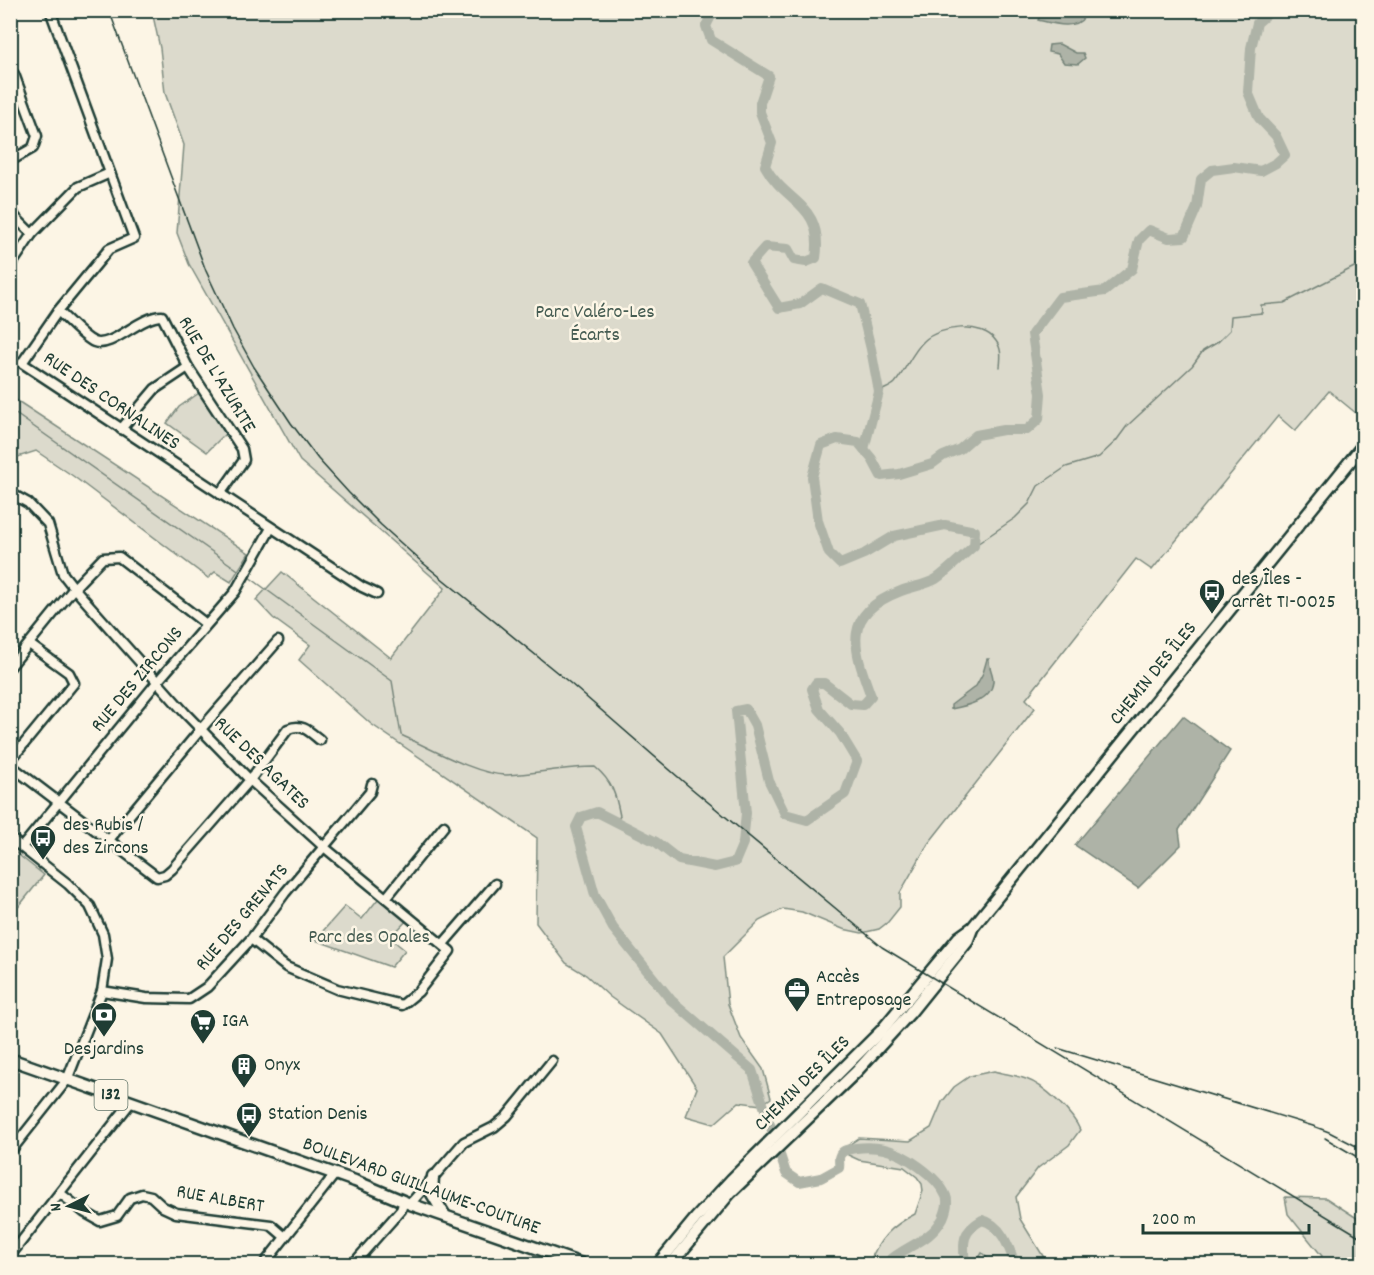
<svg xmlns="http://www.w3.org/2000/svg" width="1374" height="1275" viewBox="0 0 1374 1275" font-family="Dekko,sans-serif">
<rect width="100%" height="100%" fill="#fcf5e5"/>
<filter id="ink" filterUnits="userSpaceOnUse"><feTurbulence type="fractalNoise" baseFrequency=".0167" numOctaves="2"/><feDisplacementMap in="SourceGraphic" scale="12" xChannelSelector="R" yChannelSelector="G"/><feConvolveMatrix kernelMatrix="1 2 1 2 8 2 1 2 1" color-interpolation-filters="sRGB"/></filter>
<g filter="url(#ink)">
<g fill="#dcdacc" stroke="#7e8c80" stroke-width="1.5">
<path d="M152 11H1363V405L1357 414 1329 391 1295 431 1278 416 1152 570 1136 559 1026 699 1035 708 928 844 900 893V907L888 922 879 929 862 933 843 929 802 912 783 909 759 921 723 957 728 1004 741 1038 763 1069 771 1098 761 1105 739 1102 714 1124 686 1116 697 1088 662 1034 610 997 586 975 566 963 536 923 537 838 371 724 299 660 310 645 273 618 256 600 282 572 391 658 445 588 300 461 189 264 177 233 184 145 165 93 160 48Z"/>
<path d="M202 391 228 431 207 452 167 423 179 407Z"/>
<path d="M10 396 249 553 231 582 215 572 208 578 73 476 36 451 18 457 11 451Z"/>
<path d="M11 849 44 875 11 916Z"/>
<path d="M382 894 410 917 390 938 405 950 391 967 315 940 345 906 362 919Z"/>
<path d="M994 1071C1004 1074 1016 1075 1026 1079 1044 1085 1073 1113 1080 1130L1069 1145 1038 1168 1016 1197 1020 1219 1048 1264H990V1261L982 1253 975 1264H869C878 1240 891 1226 915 1214L923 1191 922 1184 917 1177 904 1167 859 1160 848 1155 847 1146 859 1138 910 1141 931 1128 942 1102 954 1087 970 1076Z"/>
<path d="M1285 1197 1326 1198 1363 1222V1264H1316L1322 1256 1288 1214Z"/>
</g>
<g fill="#aeb3a7" stroke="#758479" stroke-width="1.5">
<path d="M1050 11H1069L1083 14 1084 17C1076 31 1051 23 1038 20L1040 15Z"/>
<path d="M1059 44 1076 53H1083L1085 58 1078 64 1064 63 1058 54 1048 52 1049 45Z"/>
<path d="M987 659H989C988 667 994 674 993 682 991 701 966 706 951 709V705L976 686 983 673Z"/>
<path d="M1183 716 1230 751 1179 830 1181 845 1138 888 1075 845Z"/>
</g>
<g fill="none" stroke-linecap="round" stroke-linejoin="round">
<g stroke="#758479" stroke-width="1.5">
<path d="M879 392C884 389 891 387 895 383 906 370 912 352 924 341 939 326 983 321 996 341 1002 349 1001 357 1000 367"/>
<path d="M10 410 241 572"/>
<path d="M974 546 1015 518 1029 504 1038 486 1066 467 1099 457 1116 441 1127 426 1192 366 1203 351 1218 342 1230 330 1231 316 1262 313 1261 305 1284 303 1364 262"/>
<path d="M249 577 392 681 401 735C428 747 477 775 506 775 536 774 565 767 595 767 612 781 616 795 620 816L617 821"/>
</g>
<g stroke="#aeb3a7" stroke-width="10">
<path d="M714 10 706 26 711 40 769 76 760 103V112L772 143 765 166C785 204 824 203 816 258L806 262 794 260 788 249 765 247 751 263 779 308 800 304 822 288 860 304 871 349 879 392 864 449"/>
<path d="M886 1264C904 1245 929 1244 943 1218 946 1211 949 1203 946 1196 938 1177 904 1153 884 1149 875 1147 865 1147 856 1148 851 1149 843 1149 840 1155 838 1158 840 1164 839 1168L821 1178 799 1182 786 1173 752 1070 671 1000 613 928 595 895 576 827 581 817 597 812 656 842 679 860 715 867 735 862 743 843 746 813 736 711 746 709 755 725 769 781 785 814 807 820 845 794 857 761 840 733 819 709 812 689 816 683H824L851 704 863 705 871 696C853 647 841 614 901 591 911 587 926 585 936 579 949 570 962 556 974 546L975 531 945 525 894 536 864 554 840 564 829 553 818 521 812 477 821 445 837 439 858 442 872 459 881 476 899 474 932 464 943 456 960 449 976 435 1003 430H1027L1039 419 1041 394 1032 334 1060 297 1105 291 1132 269 1139 240 1149 230 1169 238 1184 237 1197 207 1201 179 1212 170 1234 167 1261 171 1276 163 1285 155 1276 136 1259 118 1248 92 1251 48 1257 23 1272 10"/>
<path d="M965 1264C963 1243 961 1232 982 1220 1001 1224 1009 1247 1015 1264"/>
</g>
<g stroke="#1f3d34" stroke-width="13">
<g id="minor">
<path d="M50 10 134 238 109 249 58 311 22 363 362 587 377 594"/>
<path d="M10 72 14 74 37 136 33 148 10 161"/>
<path d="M10 207 15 217 32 234"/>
<path d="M10 267 32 234 78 187 110 173"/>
<path d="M58 311C67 319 84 338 94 342 112 349 139 316 162 316L188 367 242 449 244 460 220 494"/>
<path d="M121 429 155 389 188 367"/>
<path d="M10 493 28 503 48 524 63 574 74 588 185 713 250 780 324 847 450 951 418 992 402 1005 337 989 286 967 251 939"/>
<path d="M10 667 74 588 103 558 119 557 206 624"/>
<path d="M10 761 74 683 69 673 29 644"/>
<path d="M10 765 157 877 165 875 172 869 250 780 288 729C302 723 309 731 320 740"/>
<path d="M10 838 68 884 90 906 103 934 107 959 102 991 67 1080 10 1152"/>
<path d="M108 841 201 729 278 641"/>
<path d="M22 847 158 681 235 592 271 528"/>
<path d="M386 898 444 826"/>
<path d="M443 944 495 884"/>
<path d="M102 991 146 998 189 999 207 987 251 939 285 893 370 792 372 784"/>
<path d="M61 1194 84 1212 100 1221 117 1216 130 1198 142 1194 151 1196 163 1207 176 1213 271 1225 285 1237"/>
<path d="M410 1204 464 1142 494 1127 507 1116 552 1061"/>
<path d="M10 1259 13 1252 131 1102"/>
<path d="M264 1264 335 1174"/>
<path d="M353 1264 401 1210 404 1201"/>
</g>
</g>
<g stroke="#1f3d34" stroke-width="15">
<g id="major">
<path d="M10 1059 355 1181 410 1204 582 1264"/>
<path d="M433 1176 432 1194 444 1214"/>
<path d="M658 1264 696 1218 732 1179 881 1031 959 937 973 927 1364 444"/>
<path d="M671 1264 730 1193 856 1072 909 1014 967 942 972 929"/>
</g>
</g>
<use href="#minor" stroke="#fcf5e5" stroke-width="8"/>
<use href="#major" stroke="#fcf5e5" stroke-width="10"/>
<g stroke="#1f3d34" stroke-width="1.5">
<path d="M109 10 206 271 233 329 254 367 291 423 318 459 349 493 381 525 423 563 570 683 685 783 882 947 1364 1239"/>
<path d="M1057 1048 1313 1126 1329 1132 1364 1150"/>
<path d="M1325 1138 1364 1161"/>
</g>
</g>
</g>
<defs>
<g id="bus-pin" transform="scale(1.35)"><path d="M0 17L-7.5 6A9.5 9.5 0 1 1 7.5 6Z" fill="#1f3d34" stroke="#fcf5e5"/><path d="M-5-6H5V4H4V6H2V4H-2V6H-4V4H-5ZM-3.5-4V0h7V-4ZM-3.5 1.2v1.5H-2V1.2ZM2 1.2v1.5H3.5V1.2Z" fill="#fff"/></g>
<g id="office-pin" transform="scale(1.35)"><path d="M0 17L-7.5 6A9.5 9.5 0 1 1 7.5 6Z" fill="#1f3d34" stroke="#fcf5e5"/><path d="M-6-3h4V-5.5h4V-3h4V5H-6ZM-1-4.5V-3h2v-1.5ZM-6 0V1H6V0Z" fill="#fff"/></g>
<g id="bank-pin" transform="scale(1.35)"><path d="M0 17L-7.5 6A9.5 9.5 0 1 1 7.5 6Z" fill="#1f3d34" stroke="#fcf5e5"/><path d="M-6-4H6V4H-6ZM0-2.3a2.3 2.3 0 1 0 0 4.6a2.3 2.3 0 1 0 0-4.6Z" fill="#fff"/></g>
<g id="supermarket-pin" transform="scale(1.35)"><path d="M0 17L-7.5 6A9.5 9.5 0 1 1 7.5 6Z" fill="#1f3d34" stroke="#fcf5e5"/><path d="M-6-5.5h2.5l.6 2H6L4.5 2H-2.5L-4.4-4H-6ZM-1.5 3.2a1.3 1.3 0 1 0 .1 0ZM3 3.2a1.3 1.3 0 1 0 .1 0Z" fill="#fff"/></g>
<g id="building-pin" transform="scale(1.35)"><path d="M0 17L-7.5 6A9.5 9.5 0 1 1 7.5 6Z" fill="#1f3d34" stroke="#fcf5e5"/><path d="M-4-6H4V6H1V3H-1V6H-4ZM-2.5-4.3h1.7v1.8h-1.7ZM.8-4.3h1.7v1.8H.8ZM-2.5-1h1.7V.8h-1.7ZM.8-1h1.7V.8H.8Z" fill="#fff"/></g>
</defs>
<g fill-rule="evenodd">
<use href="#bus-pin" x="1212" y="592"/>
<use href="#bus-pin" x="43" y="838"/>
<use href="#office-pin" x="797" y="990"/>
<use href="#bank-pin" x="104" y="1015"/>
<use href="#supermarket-pin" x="203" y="1022"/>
<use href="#building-pin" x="244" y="1066"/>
<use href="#bus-pin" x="249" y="1115"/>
</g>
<g text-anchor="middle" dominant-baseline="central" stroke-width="5" stroke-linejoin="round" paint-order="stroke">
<rect fill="#fcf5e5" stroke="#617469" stroke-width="1.5" x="94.5" y="1080" width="33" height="30" rx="4.5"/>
<g font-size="18" font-weight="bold" fill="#1f3d34">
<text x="111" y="1095">132</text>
</g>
<g font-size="20" fill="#455c52" stroke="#fcf5e5">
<text x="595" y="313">Parc Valéro-Les<tspan x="595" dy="23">Écarts</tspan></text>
<text x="369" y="938">Parc des Opales</text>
</g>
<g font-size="20" fill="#1f3d34" stroke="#fcf5e5">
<text transform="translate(216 375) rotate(59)">RUE DE L'AZURITE</text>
<text transform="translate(111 402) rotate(34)">RUE DES CORNALINES</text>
<text transform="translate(1154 674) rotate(-51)">CHEMIN DES ÎLES</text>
<text transform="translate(138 680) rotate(-50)">RUE DES ZIRCONS</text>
<text transform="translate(261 764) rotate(44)">RUE DES AGATES</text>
<text transform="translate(243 918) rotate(-50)">RUE DES GRENATS</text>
<text transform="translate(803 1084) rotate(-45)">CHEMIN DES ÎLES</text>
<text transform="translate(421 1187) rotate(20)">BOULEVARD GUILLAUME-COUTURE</text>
<text transform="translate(220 1200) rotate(10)">RUE ALBERT</text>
</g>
<g font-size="20" fill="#1f3d34" stroke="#fcf5e5" text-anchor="start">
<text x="1232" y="580">des Îles -<tspan x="1232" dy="23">arrêt T1-0025</tspan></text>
<text x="63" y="826">des Rubis /<tspan x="63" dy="23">des Zircons</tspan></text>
<text x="816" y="978">Accès<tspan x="816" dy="23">Entreposage</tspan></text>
<text x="222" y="1022">IGA</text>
<text x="104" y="1050" text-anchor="middle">Desjardins</text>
<text x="264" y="1066">Onyx</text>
<text x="268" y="1115">Station Denis</text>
</g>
</g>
<rect width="1374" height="1275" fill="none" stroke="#fcf5e5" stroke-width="36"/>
<rect x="18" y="18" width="1338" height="1239" fill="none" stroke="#1f3d34" stroke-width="2" filter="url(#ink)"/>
<g transform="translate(69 1206) rotate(264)" stroke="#fcf5e5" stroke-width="4.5" paint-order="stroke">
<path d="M0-4.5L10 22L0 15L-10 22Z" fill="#1f3d34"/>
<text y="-9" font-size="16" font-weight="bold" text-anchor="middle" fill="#1f3d34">N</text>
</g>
<path d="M1143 1224v9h166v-9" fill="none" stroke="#1f3d34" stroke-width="3"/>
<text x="1152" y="1224" font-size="18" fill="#1f3d34" stroke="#fcf5e5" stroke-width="4.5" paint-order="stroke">200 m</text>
</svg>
